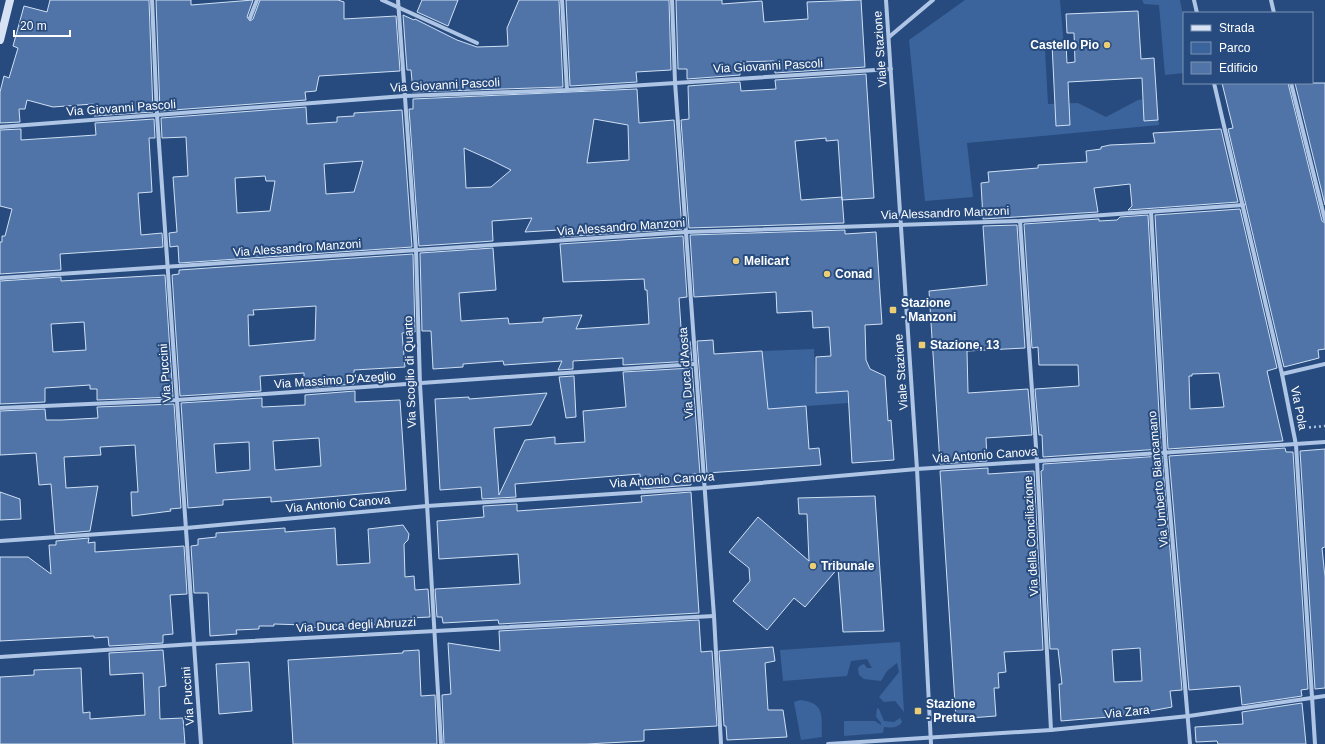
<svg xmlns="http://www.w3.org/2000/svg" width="1325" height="744" viewBox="0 0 1325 744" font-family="Arial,sans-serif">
<rect width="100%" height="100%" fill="#274b7e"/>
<g fill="#3b649c">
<path d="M965 0H1060L1064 46 1045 50 1048 104 1078 103 1106 117 1138 100 1157 98 1159 125 967 143 973 197 925 201 909 40Z"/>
<path d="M1142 0H1180L1184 20V73L1165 75 1159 5 1144 4Z"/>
<path d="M814 349 816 393 847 391 848 403 794 407 768 416 762 351Z"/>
<path d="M900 642 904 712 895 701 884 702 879 697 899 672 897 663 887 671 881 681 864 679 859 675 858 668 861 665 864 664 867 668H872L867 659 851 661 847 676 783 681 780 650Z"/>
<path d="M800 700C826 703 821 716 822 737L801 740 794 702Z"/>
<path d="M877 708 879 709 884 721 894 722 900 718 902 722C898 728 891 728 884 727L883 733 844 736V721H875L881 725V723L876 717Z"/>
</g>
<g fill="#5074a7" stroke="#d0e0f4" fill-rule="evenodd">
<path d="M50 0H149L153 112 94 116 93 104 53 107 27 100 25 109H19L20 122 0 123V92L4 76 9 78 18 48 13 46 24 6 47 12Z"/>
<path d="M156 0H191V5L253 0 247 17 250 21 253 19 260 0H338L344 2V19L396 16 400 71 319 76 316 91 305 92 306 100 160 111Z"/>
<path d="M422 0H458L448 26 417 12Z"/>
<path d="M519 0H559L563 87 413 92 411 70H407L403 15 414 20 415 19 457 40 477 47 508 46 507 28Z"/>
<path d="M566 0H669L671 70 636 72 637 82 570 86Z"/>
<path d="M676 0H722V4L762 1 764 22 808 19 807 2 861 0 865 67 775 73 774 61 740 62V75L687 79V69H678Z"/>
<path d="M1138 11 1141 59 1154 58 1158 120 1144 121 1142 78 1068 82 1070 125 1056 126 1052 44 1066 43 1067 63 1075 62 1074 33H1067L1066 14Z"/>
<path d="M866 74 874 198 842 200 838 140 826 141V138L795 141 801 200 842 197 844 223 689 228 681 120 689 119 688 86 740 82 741 91 776 89 775 80Z"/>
<path d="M1222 83H1288L1322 221 1325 223V349L1318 350 1319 358 1284 367 1228 129 1233 128Z"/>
<path d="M1295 83H1325V205Z"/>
<path d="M637 89 639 123 674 120 682 229 560 237 559 230 525 232 532 218 492 221 493 241 419 246 409 109H413V99ZM594 119 628 125 629 160 587 163ZM464 148 491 160 511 170 491 187 466 188Z"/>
<path d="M306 107 307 124 337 122V117L354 116V113L402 110 412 247 179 263 178 246 170 247 169 233 177 232 173 177 188 176 186 137 162 138 161 118ZM363 161 354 192 326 194 324 164ZM265 176 266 181H275L270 211 237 213 235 178Z"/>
<path d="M154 119 155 138H149L152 192 138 193 141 235 162 233 163 247 60 254 61 270 0 274V242H2V236H5L12 209 0 206V130L21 129V140L96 135 95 123Z"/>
<path d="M1221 129 1238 202 1128 210 1132 206 1130 184 1094 188 1098 212 983 219 981 183 989 182 988 172 1038 168V165L1087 162 1086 151 1101 149V147L1110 145 1155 143 1153 133Z"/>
<path d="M1240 209 1277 368 1267 371 1283 441 1168 449 1155 215ZM1219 373 1224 407 1190 409 1189 376H1192V374Z"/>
<path d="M1148 215 1161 449 1043 457 1042 435H1039L1035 389 1079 386 1078 365H1039L1038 347 1032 348 1024 224 1099 219V221L1117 220 1120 217Z"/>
<path d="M1017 225 1025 348 967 351 968 393 1028 389 1032 435 986 438 987 461 940 464 929 291 987 285 983 226Z"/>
<path d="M845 230V234L876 232 882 324 865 325 866 360 870 369 885 376 888 421 891 420 894 460 852 463 848 391 816 393V357L831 356 829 327 813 328 812 311 777 313 776 292 694 297 690 235Z"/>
<path d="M683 236 687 297 679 298 682 342 690 341 692 361 623 365V358L573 361V369L558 370 562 361 504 365 503 361 463 364V367L433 369 431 331H422L420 253 493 248 496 290 459 293 461 321 508 318 509 324 543 322V318L582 315 576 329 649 324 647 290H645L644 279 563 282 560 244Z"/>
<path d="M413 254 415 332 402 333 405 367 354 370V384L304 388V373L260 376 261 391 180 396 172 275 179 274V270ZM316 306 315 340 249 346 248 315H254L253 310Z"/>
<path d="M165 275 173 397 97 400V389H90V385L45 388V402L0 404V281L61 277V281ZM84 322 86 350 53 352 51 324Z"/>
<path d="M713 340 714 354 762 351 768 409 806 406 809 449 819 448 821 465 707 473 697 341Z"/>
<path d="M692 368 700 474H692L691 485 641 489 640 474 515 484 516 497 482 499 481 487 440 490 435 399 469 397V399L547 393 531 425 494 428 499 495 525 440 555 437V444L585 442 583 411 626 407 623 372Z"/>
<path d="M574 376 576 417 566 418 559 377Z"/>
<path d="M355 391V402L400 400 406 490 271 502V497L223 500V505L188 508 181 403 262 398V407L305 405V395ZM319 438 321 466 275 470 273 441ZM249 442 250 470 216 473 214 444Z"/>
<path d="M174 404 181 508 170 509 171 511 132 516 131 492H138L135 445 100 447 101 455 64 457 66 488 98 486 90 531 55 534 51 484 39 485 36 453 0 455V411L45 409 46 420H62L98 418 97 407Z"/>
<path d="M1285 448 1286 452H1293L1308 689 1301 690 1302 696 1242 705 1240 686 1189 690 1169 456Z"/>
<path d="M1325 449V547L1322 548 1325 577V688L1315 689 1300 451Z"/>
<path d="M1162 456 1182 690 1170 691 1172 707 1134 714 1109 715V717L1061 721 1059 684H1062L1058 649H1050L1041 471 1043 470V464ZM1140 648 1142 681 1114 682 1112 650Z"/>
<path d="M988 468V474L1034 471 1043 650 1004 652 1006 672 998 673 999 688H994L996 716 956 719 940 471Z"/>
<path d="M0 492 20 499 21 519 0 520Z"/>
<path d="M691 492 699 613 499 624 498 620 443 623 442 617H437L435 589 520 584 518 554 439 559 437 521 484 517 483 506 517 504V511L642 502 641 496Z"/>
<path d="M875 496 884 631 843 632 838 568 805 607 794 598 767 630 733 601 750 581 749 568 729 552 758 517 809 561 807 514H799L798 498Z"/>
<path d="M403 525 409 534 408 540 404 544 405 577 414 576 415 590 428 589 430 617 410 618V623L305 628V625L274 624V626H259V629L236 630 237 634 210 636 208 593H194L191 546 198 545V539L216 537V533L285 528V532L335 528 337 565 370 563 368 529Z"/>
<path d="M89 538 88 543 95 542V552L184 546 187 594 170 595 173 634 163 635V643L109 646 108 637 94 638V636L0 641V557H28L51 574 49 545H56V541Z"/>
<path d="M699 620 701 652 712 651 717 726 644 730V741L586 744H444L442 695 451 694 448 643 500 651 499 631Z"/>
<path d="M773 647 775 661 765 663 768 710H783L787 737 727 740 726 726H724L719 651Z"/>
<path d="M163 650 166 686 159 687 160 719 183 718 185 744H0V677L34 675V670L81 668 83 713 90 712V719L145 715 143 673 110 675 109 653Z"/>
<path d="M419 650 421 696 435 695 437 744H293L288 660 403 653V651Z"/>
<path d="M249 662 252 711 219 714 216 664Z"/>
<path d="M1302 703 1306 744H1218L1217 741 1196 742 1195 727 1243 724 1242 712Z"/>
</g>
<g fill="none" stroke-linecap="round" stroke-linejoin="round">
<path stroke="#aec5e5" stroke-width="2.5" stroke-dasharray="2 3" stroke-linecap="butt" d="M1304 428 1325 426"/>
<g stroke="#aec5e5" stroke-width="4">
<path d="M152 0 157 115 201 744"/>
<path d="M382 0 477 43"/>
<path d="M398 0 416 250 420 384 441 744"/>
<path d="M562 0 567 90"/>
<path d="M672 0 675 82 714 616 721 744"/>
<path d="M886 0 917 469 931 744"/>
<path d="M1194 0 1197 13"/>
<path d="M1271 0 1274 13"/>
<path d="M250 18 257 0"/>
<path d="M889 37 933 0"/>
<path d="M1214 83 1282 374 1296 445 1315 744"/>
<path d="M1291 83 1325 220"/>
<path d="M0 127 404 96 567 90 891 69"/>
<path d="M1151 212 1165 453 1190 744"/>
<path d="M1020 221 1037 461 1051 730"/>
<path d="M0 278 686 232 1020 221 1243 205"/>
<path d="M1282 374 1325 364"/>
<path d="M0 408 177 400 695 364"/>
<path d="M0 541 186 528 427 506 704 488 917 469 1325 442"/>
<path d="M0 657 194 644 714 616"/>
<path d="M828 744 1051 730 1189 716 1325 696"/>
</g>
<path stroke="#d7e3f5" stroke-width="8" d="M0 40 10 0"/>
</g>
<g fill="#edcd74" stroke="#274b7e" stroke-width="1.5">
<circle cx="1107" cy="45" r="4"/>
<circle cx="736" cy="261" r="4"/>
<circle cx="827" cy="274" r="4"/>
<rect x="889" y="306" width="8" height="8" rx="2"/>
<rect x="918" y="341" width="8" height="8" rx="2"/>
<circle cx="813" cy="566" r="4"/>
<rect x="914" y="707" width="8" height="8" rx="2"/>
</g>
<g text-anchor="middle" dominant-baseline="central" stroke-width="4" stroke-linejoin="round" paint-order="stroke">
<g font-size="12" font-weight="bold" fill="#fff" stroke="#274b7e" text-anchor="start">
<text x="1099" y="45" text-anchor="end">Castello Pio</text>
<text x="744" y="261">Melicart</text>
<text x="835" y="274">Conad</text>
<text x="901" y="303">Stazione<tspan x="901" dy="14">- Manzoni</tspan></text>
<text x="930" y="345">Stazione, 13</text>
<text x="821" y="566">Tribunale</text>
<text x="926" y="704">Stazione<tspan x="926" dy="14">- Pretura</tspan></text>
</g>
<g font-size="12" fill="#fff" stroke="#274b7e">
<text transform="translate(880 49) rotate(-94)">Viale Stazione</text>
<text transform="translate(768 66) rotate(-3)">Via Giovanni Pascoli</text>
<text transform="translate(445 85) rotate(-3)">Via Giovanni Pascoli</text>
<text transform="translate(121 108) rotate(-4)">Via Giovanni Pascoli</text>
<text transform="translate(945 213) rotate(-2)">Via Alessandro Manzoni</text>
<text transform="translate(621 227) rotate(-4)">Via Alessandro Manzoni</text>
<text transform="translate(297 248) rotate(-4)">Via Alessandro Manzoni</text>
<text transform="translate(410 372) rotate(-92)">Via Scoglio di Quarto</text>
<text transform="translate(901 372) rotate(-94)">Viale Stazione</text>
<text transform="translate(165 373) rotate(-94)">Via Puccini</text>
<text transform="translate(686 373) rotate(-94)">Via Duca d'Aosta</text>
<text transform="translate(335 380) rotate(-4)">Via Massimo D'Azeglio</text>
<text transform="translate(1299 408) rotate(79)">Via Pola</text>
<text transform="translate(985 455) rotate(-4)">Via Antonio Canova</text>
<text transform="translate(1158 479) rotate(-95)">Via Umberto Biancamano</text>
<text transform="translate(662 480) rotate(-4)">Via Antonio Canova</text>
<text transform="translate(338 504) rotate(-5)">Via Antonio Canova</text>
<text transform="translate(1031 536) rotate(-93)">Via della Conciliazione</text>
<text transform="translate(356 625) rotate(-3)">Via Duca degli Abruzzi</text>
<text transform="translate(188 696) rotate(-94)">Via Puccini</text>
<text transform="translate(1127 712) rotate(-6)">Via Zara</text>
</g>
</g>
<rect x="1183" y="12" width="130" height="72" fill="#274b7e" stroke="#7d93b2"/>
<rect x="1191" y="25" width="20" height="6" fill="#d7e3f5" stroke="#7d93b2"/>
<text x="1219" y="32" font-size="12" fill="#ffffff">Strada</text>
<rect x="1191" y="42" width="20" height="12" fill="#3b649c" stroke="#7d93b2"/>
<text x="1219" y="52" font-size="12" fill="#ffffff">Parco</text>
<rect x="1191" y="62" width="20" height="12" fill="#5074a7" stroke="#7d93b2"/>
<text x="1219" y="72" font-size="12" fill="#ffffff">Edificio</text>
<path d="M14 30v6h56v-6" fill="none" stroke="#ffffff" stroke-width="2"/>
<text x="20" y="30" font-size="12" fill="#ffffff" stroke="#274b7e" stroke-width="3" paint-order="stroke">20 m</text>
</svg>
